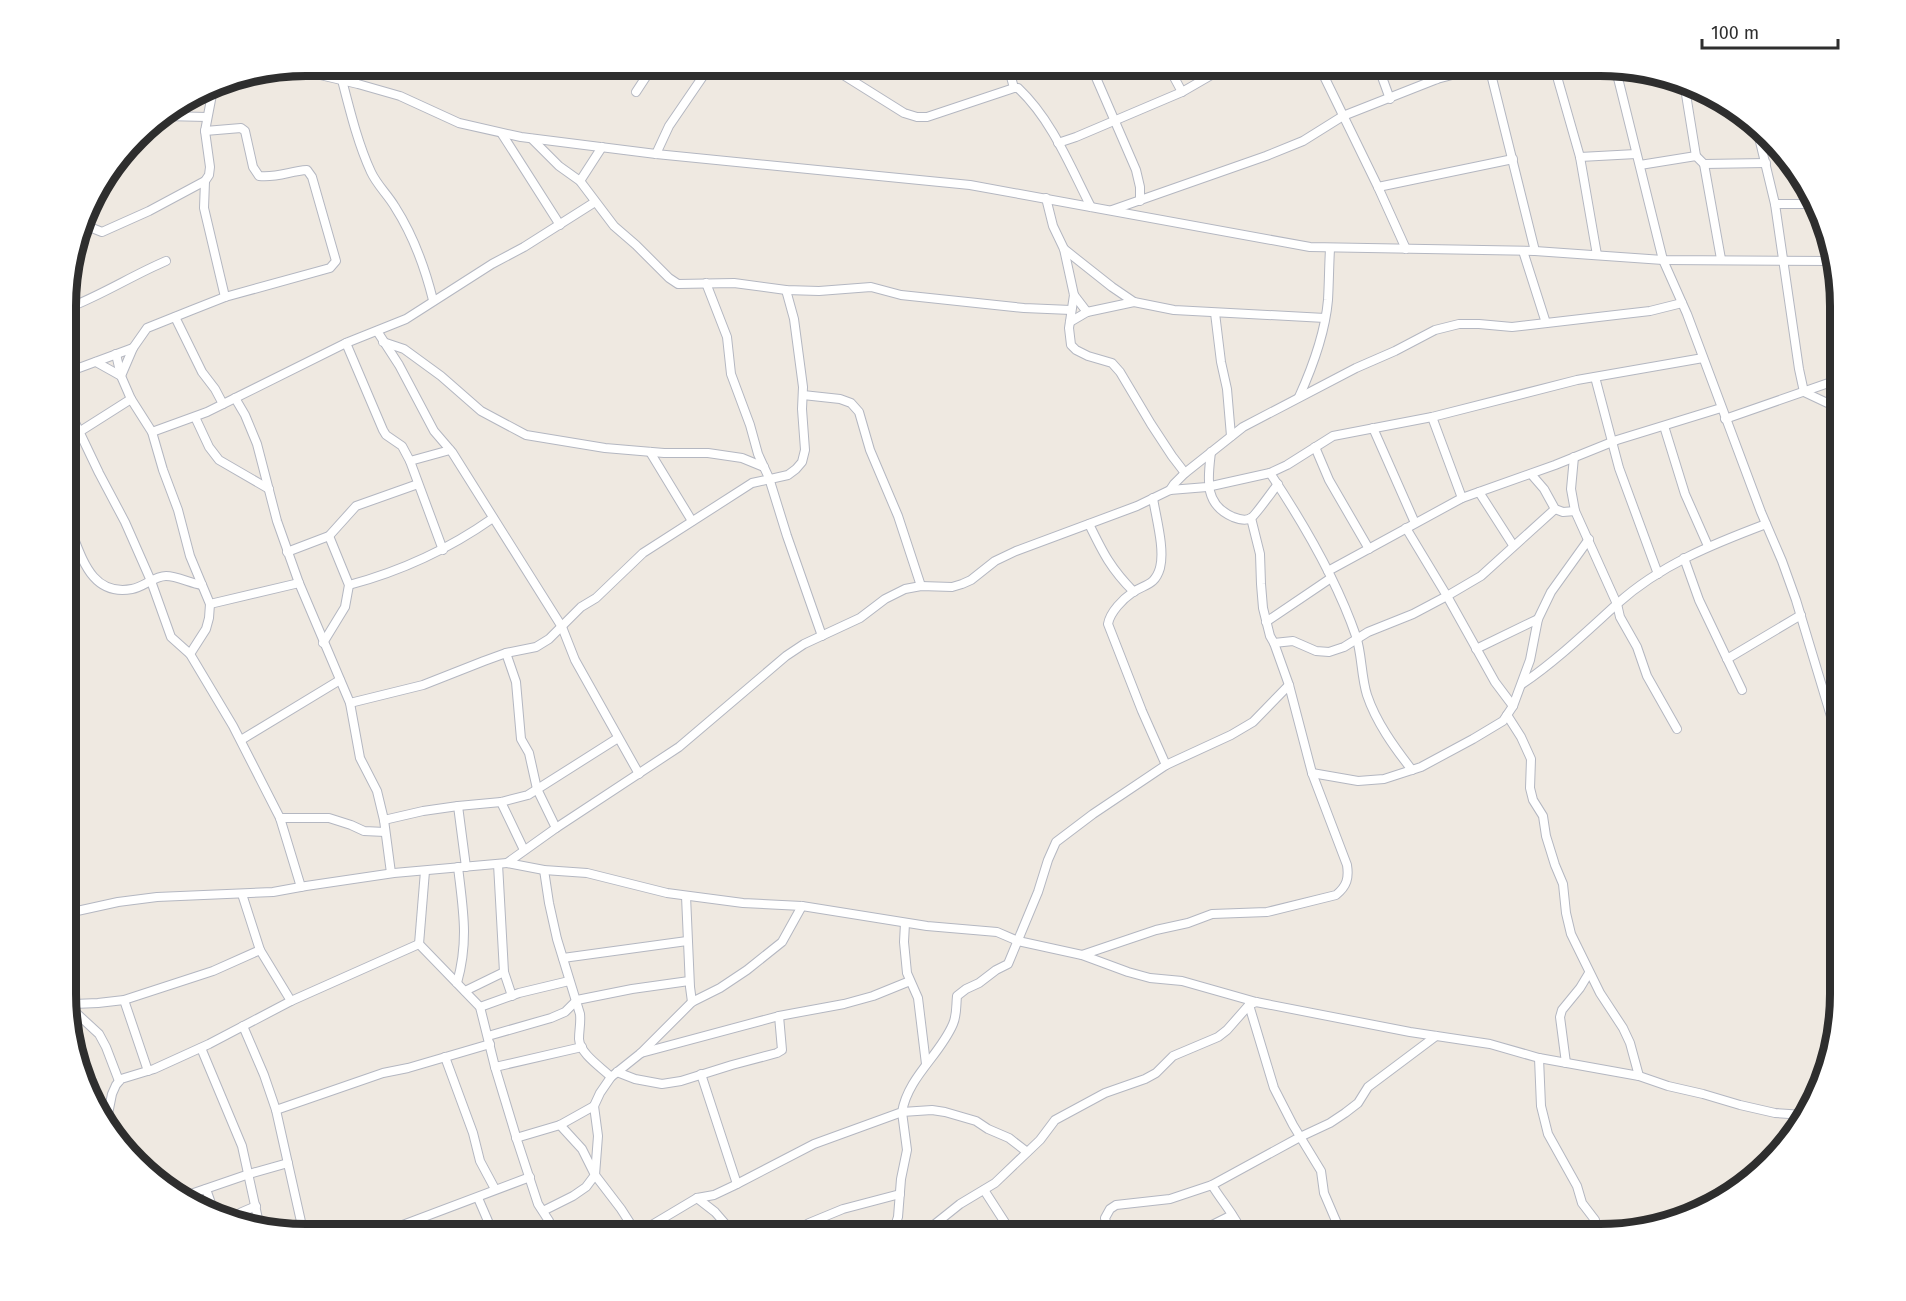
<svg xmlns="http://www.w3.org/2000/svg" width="1906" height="1301" viewBox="0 0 1906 1301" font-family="'Fira Sans',sans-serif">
<rect width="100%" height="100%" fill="#efe9e1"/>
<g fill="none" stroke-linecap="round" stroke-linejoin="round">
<g stroke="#b4b7c1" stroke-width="10">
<g id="street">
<path d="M829 66 904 113 917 117H927L1014 88H1018C1052 120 1070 166 1091 207"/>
<path d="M1008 66 1014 88"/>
<path d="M1091 66 1136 170 1140 187V201"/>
<path d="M1168 66 1182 92"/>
<path d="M1319 66 1378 187 1406 249"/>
<path d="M1378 66 1390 99"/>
<path d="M1431 66 1437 79"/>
<path d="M1489 66 1535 251"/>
<path d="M1554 66 1580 157 1597 255"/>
<path d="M1615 66 1663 260 1687 314 1761 512 1782 561 1796 600 1840 746"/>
<path d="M279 71 316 74 358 84 400 96 459 123 521 137 656 154 970 185 1310 247 1535 251 1663 260 1831 261"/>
<path d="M342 80C350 111 358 144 371 172 377 185 388 195 395 207 413 235 425 268 433 300"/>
<path d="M1684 82 1696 156"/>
<path d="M214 84 205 131 210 167 209 175 205 181 204 208 225 297"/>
<path d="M636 92 653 66"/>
<path d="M164 116 207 117"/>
<path d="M1757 129 1775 204 1799 369 1804 392 1840 409"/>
<path d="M502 134 560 225"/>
<path d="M532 139 559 166 580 181 614 226 636 245 669 278 678 284 734 283 786 290 819 291 871 287 901 295 1024 308 1071 310"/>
<path d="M1058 143 1076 137 1182 92 1227 66"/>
<path d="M656 154 669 126 710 66"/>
<path d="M1580 157 1636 154"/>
<path d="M1704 164 1721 259"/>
<path d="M1640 165 1696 156 1704 164 1766 163"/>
<path d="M580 181 602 147"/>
<path d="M1378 187 1513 159"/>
<path d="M1046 198 1053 226 1064 249 1074 295 1069 328 1071 345 1076 350 1088 356 1112 363 1120 372 1151 424 1172 456 1185 473"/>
<path d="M1775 204H1813"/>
<path d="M1112 210 1266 156 1303 141 1343 116 1437 79 1486 66"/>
<path d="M84 222 87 226 102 232 149 211 205 181"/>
<path d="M1064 249 1112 287 1134 302 1174 310 1325 318"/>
<path d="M1523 251 1546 323"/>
<path d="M706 283 727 337 731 374 750 425 758 454 769 478 787 536 822 636"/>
<path d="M1074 295 1087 312"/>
<path d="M68 308C102 295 133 275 166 261"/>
<path d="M1215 313 1221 362 1227 389 1231 436"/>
<path d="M175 317 202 372 215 389 223 404"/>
<path d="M1070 322 1087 312 1134 302"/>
<path d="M377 331 399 365 434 431 452 452 562 627 575 660 639 774"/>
<path d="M383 342 404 349 441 376 481 411 526 435 605 448 664 453H708L742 458 764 467"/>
<path d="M346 343 383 430 386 435 402 446 410 461 443 550"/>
<path d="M116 354 121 376 131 399 152 432 163 470 178 510 190 556 210 604 209 618 206 629 190 654"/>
<path d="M96 362 121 376 133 348"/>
<path d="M68 372 133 348 147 328 192 310 225 297 330 268 336 261 312 177 307 170C290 171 278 178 259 176L253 167 245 131 241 128 205 131"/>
<path d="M1595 377 1619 468 1658 574"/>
<path d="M803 395 840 399 851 403 859 412 870 450 898 516 921 586"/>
<path d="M1299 397C1313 366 1325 334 1328 300 1329 283 1329 266 1330 249"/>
<path d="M235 398 245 415 257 444 277 521 299 583 350 703 360 758 377 791 384 820 391 873"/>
<path d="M68 408 99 473 125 522 151 581 171 637 190 654 233 726 280 818 301 887"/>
<path d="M195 417 209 447 219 460 269 489"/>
<path d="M1432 417 1462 498"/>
<path d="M1725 419 1840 379"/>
<path d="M1664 426 1685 494 1708 546"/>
<path d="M1373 428 1415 523"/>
<path d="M152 432 207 412 346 343 406 319 492 264 524 247 595 202"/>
<path d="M68 439 131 399"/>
<path d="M1315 447 1329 480 1369 549"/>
<path d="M650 452 692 521"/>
<path d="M1211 452C1208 478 1203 504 1233 517 1238 519 1246 521 1251 518 1255 516 1273 490 1278 484"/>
<path d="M1574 457 1571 489 1575 511 1617 604 1620 617 1637 647 1647 676 1677 729"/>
<path d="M410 461 450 450"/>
<path d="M1270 473C1302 521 1337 581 1356 636 1362 654 1361 676 1367 695 1376 722 1394 747 1412 770"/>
<path d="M1531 474 1544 489 1555 509 1563 512 1575 511"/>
<path d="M1170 490 1174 484 1185 473 1243 427 1356 368 1395 351 1435 330 1459 324H1479L1512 327 1650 311 1682 303"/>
<path d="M1479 492 1513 545"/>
<path d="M1153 498C1156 518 1165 549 1160 568 1155 585 1146 584 1133 592 1123 599 1110 612 1108 624L1142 711 1166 765"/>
<path d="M1251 518 1260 554 1261 584 1263 608 1270 636 1274 643 1293 641 1316 651 1329 652 1344 647 1368 632 1413 614 1447 596 1481 576 1555 509"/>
<path d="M68 524C81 553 89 597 132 589 144 587 154 576 166 576 177 576 190 583 202 585"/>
<path d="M1089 524C1103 553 1111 569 1134 592"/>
<path d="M1406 528 1447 596 1495 682 1513 706"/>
<path d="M287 552 329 536 356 506 418 484"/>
<path d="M1684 558 1699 600 1742 690"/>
<path d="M1328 571 1462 498 1555 465 1617 440 1721 408"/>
<path d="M349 585C402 571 449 549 493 518"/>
<path d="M210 604 299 583"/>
<path d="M1266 622 1331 578"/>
<path d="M323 643 345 607 349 585 329 536"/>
<path d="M1476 649 1538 619"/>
<path d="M506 653 516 682 521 739 529 753 537 789 556 828"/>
<path d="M1727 659 1801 615"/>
<path d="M1522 684C1556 661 1586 632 1617 604 1660 565 1713 544 1766 524"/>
<path d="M350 703 423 685 484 661 506 653 536 647 549 639 581 607 596 598 643 553 752 483 788 475 796 469 802 462 805 450 802 409 803 387 794 319 786 290"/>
<path d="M1507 715 1521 737 1531 759 1530 788 1533 800 1543 816 1546 836 1555 865 1563 884 1566 913 1571 934 1600 993 1623 1028 1630 1043 1639 1076"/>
<path d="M241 740 340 680"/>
<path d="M1312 773 1358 781 1384 779 1421 767 1473 739 1503 721 1513 706 1530 660 1538 619 1551 592 1589 539"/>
<path d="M501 802 524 850"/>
<path d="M458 806 466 867"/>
<path d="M280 818H329L351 825 364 831 385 832"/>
<path d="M384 820 423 811 458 806 501 802 528 795 618 738"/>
<path d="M507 863 544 870 587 873 667 893 743 903 802 906 927 926 997 932 1018 941 1082 955 1128 972 1150 978 1182 981 1256 1002 1410 1032 1490 1044 1539 1058 1639 1076 1668 1086 1703 1094 1740 1105 1775 1113 1804 1115"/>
<path d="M498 864 504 972 512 996"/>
<path d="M544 870 549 903 557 939 580 1014C581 1023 579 1030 579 1039 580 1054 601 1067 611 1077"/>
<path d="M242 894 260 950 291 1001"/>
<path d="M686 896 690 987 692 1002"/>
<path d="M68 913 118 902 157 897 273 892 306 886 394 873 507 863 556 828 679 747 786 656 804 644 860 618 885 599 905 589 921 586 952 587 962 584 971 580 995 561 1016 551 1137 506 1170 490 1207 487 1270 473 1287 465 1333 436 1432 417 1577 380 1703 358"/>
<path d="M905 923 904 942 907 973 918 998 926 1064"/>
<path d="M419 944 480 1007 495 1067 518 1143 538 1204 549 1221 554 1235"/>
<path d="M419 944 425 871"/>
<path d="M1082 955 1156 930 1188 923 1212 914 1267 912 1336 895C1347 886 1349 878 1347 865L1312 773 1289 685 1274 643"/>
<path d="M563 958 687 941"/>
<path d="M457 983C469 940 463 910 458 867"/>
<path d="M465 991 504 972"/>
<path d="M124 1000 148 1071"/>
<path d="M68 1002 74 1004 98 1003 124 1000 213 971 260 950"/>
<path d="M1249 1005 1274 1088 1293 1125 1321 1171 1324 1193 1342 1235"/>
<path d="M480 1007 519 993 569 981"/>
<path d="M73 1010 99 1034 106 1047 119 1081"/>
<path d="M243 1026 264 1075 276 1110 304 1235"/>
<path d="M69 1027 73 1007"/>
<path d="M488 1036 551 1018 565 1012 577 1000 632 989 689 981"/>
<path d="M201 1048 242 1146 260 1228"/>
<path d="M641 1053 779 1016 844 1004 873 996 910 981"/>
<path d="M445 1057 473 1133 480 1161 495 1189"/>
<path d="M1539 1058 1541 1106 1548 1134 1577 1186 1582 1203 1595 1220 1600 1235"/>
<path d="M1566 1063 1560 1017 1562 1010 1580 988 1589 973"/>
<path d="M495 1067 582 1047"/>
<path d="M617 1072 635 1079 662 1084 681 1081 732 1065 777 1053 782 1050 779 1016"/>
<path d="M701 1074 737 1184"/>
<path d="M276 1110 383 1073 408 1068 490 1044"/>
<path d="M106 1124 112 1094 116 1085 121 1079 154 1069 209 1044 291 1001 419 944"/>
<path d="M560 1125 582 1149 595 1175 621 1209 637 1234"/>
<path d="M516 1138 560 1125 594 1106"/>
<path d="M1212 1185C1222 1202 1236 1216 1243 1235"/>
<path d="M206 1189 215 1215"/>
<path d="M984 1190 1013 1235"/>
<path d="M182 1197 249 1174 288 1163"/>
<path d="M478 1198 494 1235"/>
<path d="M697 1198 715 1212 735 1235"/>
<path d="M543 1211 573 1196 586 1187 595 1175 598 1136 594 1106 600 1093 611 1077 641 1053 692 1002 720 988 747 970 782 942 802 906"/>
<path d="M227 1221 242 1212 256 1206"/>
<path d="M369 1235 400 1226 530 1177"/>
<path d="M635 1235 697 1198 714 1195 733 1186 814 1144 902 1112C908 1077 940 1055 953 1024 957 1015 956 1005 957 996L966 989 979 983 996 970 1008 964 1038 892 1048 860 1056 842 1093 814 1166 765 1231 735 1253 722 1289 685"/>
<path d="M788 1235 809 1223 843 1209 900 1194"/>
<path d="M892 1235 898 1217 901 1179 907 1150 902 1112 932 1110 945 1112 976 1121 988 1129 1009 1138 1027 1152"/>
<path d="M915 1235 930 1228 960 1204 995 1183 1040 1140 1055 1120 1105 1093 1145 1079 1156 1073 1173 1056 1218 1037 1227 1030 1249 1005 1256 1002"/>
<path d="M1109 1235 1105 1218 1110 1209 1116 1205 1170 1199 1212 1185 1300 1137 1330 1123 1345 1113 1358 1103 1368 1087 1436 1036"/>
<path d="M1192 1235 1232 1215"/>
</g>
</g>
<use href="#street" stroke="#fff" stroke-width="8"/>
</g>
<path d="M0 0H1906V1301H0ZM306 76H1600A230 230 0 0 1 1830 306V994A230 230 0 0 1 1600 1224H306A230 230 0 0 1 76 994V306A230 230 0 0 1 306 76Z" fill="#fff" fill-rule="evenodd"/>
<path fill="none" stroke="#2e2e2e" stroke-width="8" d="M306 76H1600A230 230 0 0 1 1830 306V994A230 230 0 0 1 1600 1224H306A230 230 0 0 1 76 994V306A230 230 0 0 1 306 76Z"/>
<path d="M1702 39v9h136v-9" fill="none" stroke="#2e2e2e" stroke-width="3"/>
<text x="1711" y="39" font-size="18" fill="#2e2e2e" stroke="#ffffff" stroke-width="4.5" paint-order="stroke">100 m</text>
</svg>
